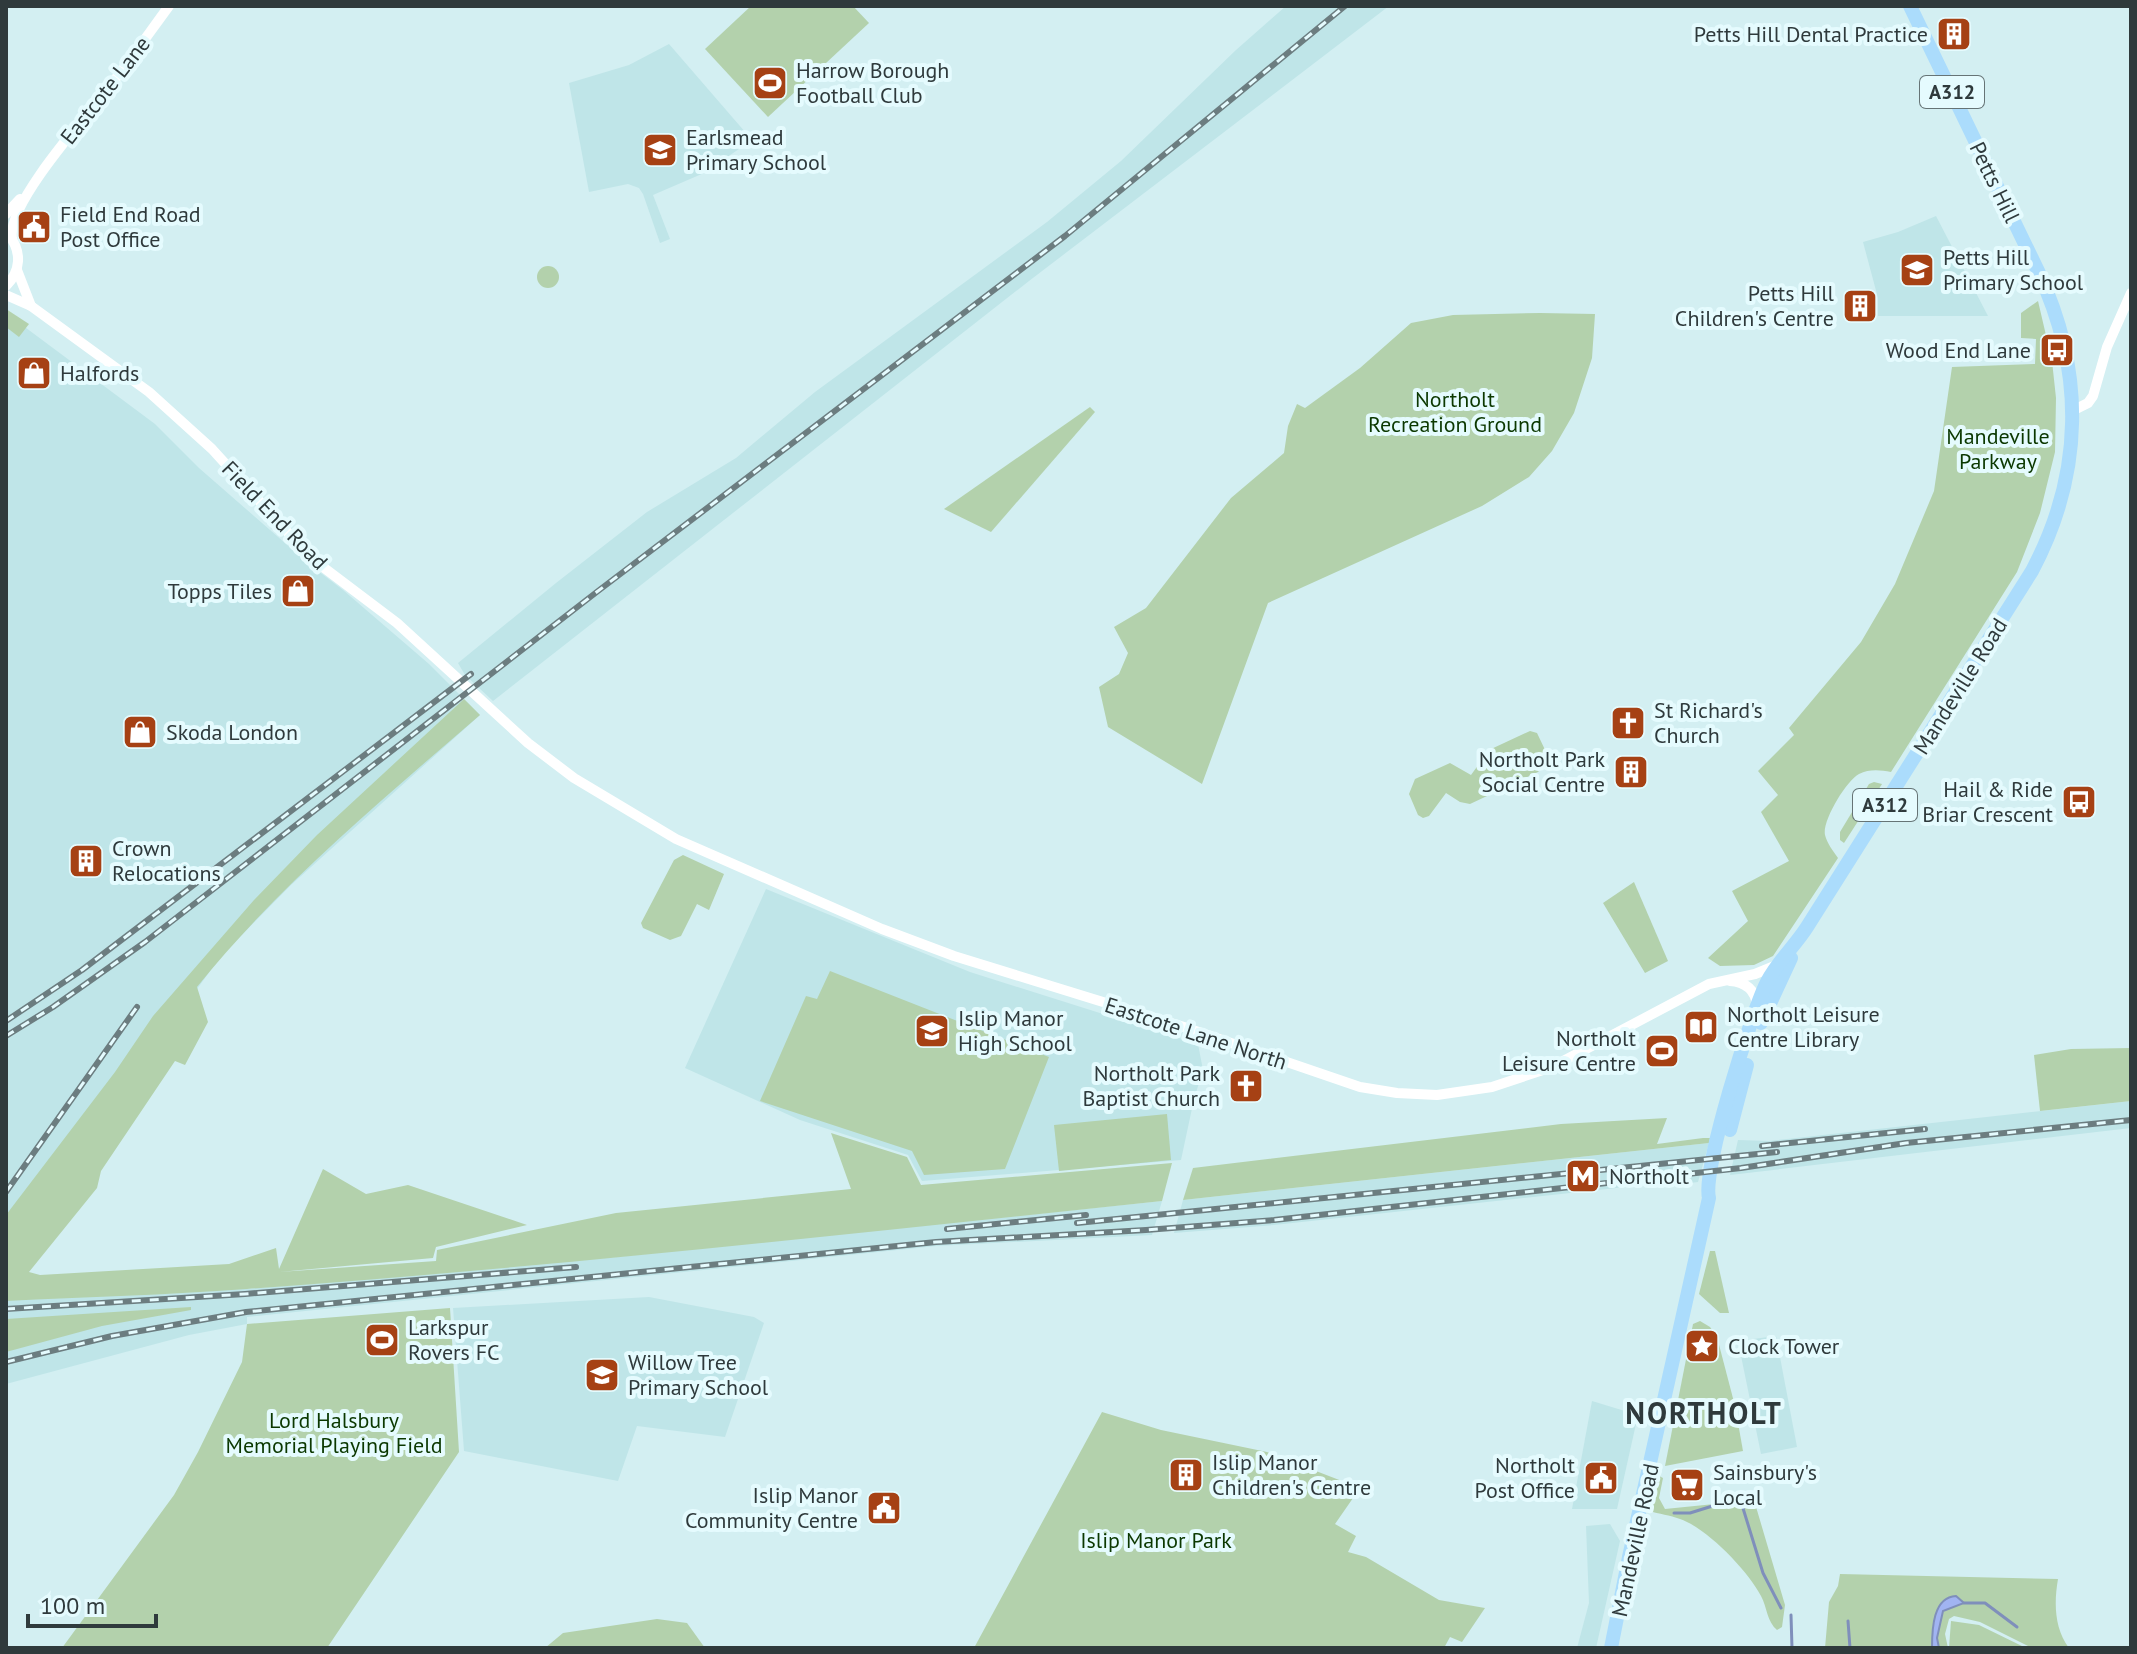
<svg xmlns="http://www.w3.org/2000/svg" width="2137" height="1654" viewBox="0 0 2137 1654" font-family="'PT Sans',sans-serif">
<rect width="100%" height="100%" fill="#d3eff2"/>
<g fill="#bfe5e8">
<path d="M1286 6H1389L1029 281 493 701 465 675 458 663 556 583 647 512 736 458 815 392 1047 222 1121 161 1236 50Z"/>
<path d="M669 44 752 140 704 173 653 195 670 239 660 243 643 194 639 188 628 184 589 192 569 83 629 65Z"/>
<path d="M1936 216 1988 316H1878V298L1863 242 1898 232Z"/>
<path d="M6 313 155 424 199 468 309 564 343 590 429 664 480 715 291 885 221 956 6 1252Z"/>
<path d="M766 889 970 972 1198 1044 1203 1070 1194 1099 1181 1160 922 1181 908 1155 800 1120 685 1068Z"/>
<path d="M2131 1101V1128L1730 1175 1738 1140 1769 1141Z"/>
<path d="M1709 1143 1698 1182 1682 1184 1681 1181 1274 1225 1174 1233 1183 1200Z"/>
<path d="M1162 1201 1152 1235 936 1246 247 1317V1324L189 1335 6 1384V1288L245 1289 616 1257Z"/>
<path d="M649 1297 754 1317 764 1323 725 1437 637 1426 618 1481 464 1451 453 1308Z"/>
<path d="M1776 1336 1797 1447 1761 1454 1738 1341Z"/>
<path d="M1592 1401 1638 1415 1617 1509H1572Z"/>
<path d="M1610 1524 1620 1541 1596 1648H1577L1589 1603 1586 1526Z"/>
</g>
<g fill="#b3d1ac">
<path d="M751 6H853L869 23 768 117 705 49Z"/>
<circle cx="548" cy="277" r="11"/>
<path d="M2038 301 2052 361 2056 398 2055 452 2040 513 2017 572 1891 772C1880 770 1869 769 1859 774 1846 781 1822 821 1825 835 1827 843 1833 851 1838 858L1773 956 1754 965 1720 966 1708 958 1748 921 1732 891 1789 861 1761 812 1778 795 1758 771 1794 735 1789 728 1861 642 1895 584 1934 491 1952 367 2035 364 2036 339 2021 338V313Z"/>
<path d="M6 309 29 324 19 337 6 327Z"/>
<path d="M1540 313 1595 314 1592 358 1574 413 1552 451 1529 477 1482 506 1268 603 1202 784 1108 727 1099 687 1119 674 1128 653 1114 627 1146 608 1231 498 1284 453 1288 426 1297 404 1305 408 1360 368 1411 323 1453 315Z"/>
<path d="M1090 407 1095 412 991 532 944 509Z"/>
<path d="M464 699 480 715C382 800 279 885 197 987L208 1022 185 1065 175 1061 101 1171 97 1188 29 1272 40 1275 229 1264 276 1248 279 1269 323 1169 366 1194 408 1185 527 1225 436 1247 433 1258 279 1272 436 1261 437 1250 616 1213 851 1189 831 1133 907 1157 921 1185 1172 1163 1162 1201C857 1233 553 1267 247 1289 167 1295 86 1297 6 1301V1215L115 1072 153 1016 254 900 317 835Z"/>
<path d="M1530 731 1537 733 1547 754 1546 764 1538 772 1470 804 1460 802 1446 793 1429 816 1423 818 1418 815 1409 794 1415 779 1450 763 1471 775 1489 750Z"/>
<path d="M1874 782 1882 784 1844 843 1840 840V832L1869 784Z"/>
<path d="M683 855 724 874 709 910 697 904 681 936 670 940 643 928 641 923 674 860Z"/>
<path d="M1634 882 1668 961 1645 973 1603 903Z"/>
<path d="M830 971 1049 1057 1005 1169 924 1175 912 1151 760 1101 806 996 817 999Z"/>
<path d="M2131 1048V1101L2040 1111 2034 1055 2071 1049Z"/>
<path d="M1167 1114 1171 1160 1059 1171 1054 1125Z"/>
<path d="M1667 1118 1657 1144 1703 1138H1710L1709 1143 1183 1200 1193 1168 1561 1124Z"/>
<path d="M1710 1251H1715L1729 1313H1720L1699 1294Z"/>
<path d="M191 1307V1310L102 1326 6 1352V1319Z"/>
<path d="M450 1308 459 1452 327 1648H62L174 1495 198 1452 242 1362 247 1324Z"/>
<path d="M1700 1321 1710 1327 1717 1337 1735 1406 1743 1451 1665 1466 1693 1324Z"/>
<path d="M1102 1412 1161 1430 1267 1452 1360 1488 1335 1524 1356 1536 1348 1552 1366 1557 1439 1600 1485 1608 1462 1642 1450 1637 1444 1648H974Z"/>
<path d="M1659 1476 1663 1478 1659 1498 1665 1509 1754 1500 1785 1605 1782 1627 1777 1630C1767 1622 1767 1607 1761 1596 1748 1571 1707 1528 1680 1519 1670 1515 1659 1514 1649 1511L1656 1479Z"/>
<path d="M1840 1574 2058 1579C2054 1602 2054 1628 2069 1648H2032L1980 1622 1954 1616 1949 1619 1945 1634 1948 1648H1825L1829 1602 1838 1586Z"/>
<path d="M657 1619 687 1623 705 1648H545L563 1633Z"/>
<path d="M1951 1621 1979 1625 2026 1648H1949Z"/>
</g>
<path fill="#a1b4f2" stroke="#7f8fbb" stroke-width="2" d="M1956 1596 1964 1603 1943 1611 1937 1638 1939 1648H1932C1932 1629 1933 1597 1956 1596Z"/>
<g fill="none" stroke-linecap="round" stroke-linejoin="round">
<g stroke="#7f8fbb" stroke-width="3">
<path d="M1674 1513H1690L1735 1499 1742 1505 1763 1573 1781 1608"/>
<path d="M1964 1603H1985L2017 1627"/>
<path d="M1791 1615 1792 1648"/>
<path d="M1848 1621 1850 1648"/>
</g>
<g stroke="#fff" stroke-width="10">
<path d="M6 214 20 199"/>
<path d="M12 238C7 205 81 122 103 95 126 66 147 36 169 6"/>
<path d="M17 270 31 306"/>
<path d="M6 286C21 271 22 252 9 235"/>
<path d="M6 295 31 306 149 392 212 449 311 558 397 623 528 743 574 778 676 839 882 929 954 956 1184 1027 1360 1087 1397 1093 1437 1095 1492 1087 1552 1067 1709 984 1755 974 1777 965"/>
<path d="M2074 410 2088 403 2093 396 2107 347 2131 293"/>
<path d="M1730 981C1745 982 1755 989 1757 1005"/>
</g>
<g stroke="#abdcfc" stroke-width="14">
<path d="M1761 1023 1791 958"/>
<path d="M1730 1130 1747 1065"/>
<path d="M1611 1648 1629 1557 1709 1198C1702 1169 1751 1014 1767 982 1777 962 1795 946 1807 927L2032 571C2084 473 2085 371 2038 271L1910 6"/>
</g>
<g stroke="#6c7d80" stroke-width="6">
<g id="rail">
<path d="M6 1021 82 970 471 674"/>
<path d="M6 1036 53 1007 145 942 598 591 1065 236 1345 6"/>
<path d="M1762 1146 1925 1129"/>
<path d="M6 1192 137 1007"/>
<path d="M1077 1223 1777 1152"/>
<path d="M947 1229 1086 1215"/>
<path d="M6 1309 245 1294 576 1267"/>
<path d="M6 1362 112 1336 246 1312 936 1242 1146 1230 1274 1220 1741 1168 1906 1143 2131 1120"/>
</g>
</g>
<use href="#rail" stroke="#e5fbfe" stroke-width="3" stroke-dasharray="9" stroke-linecap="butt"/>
</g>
<defs>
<g id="building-square" transform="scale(1.8)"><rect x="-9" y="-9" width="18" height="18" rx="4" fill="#a64114" stroke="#e5fbfe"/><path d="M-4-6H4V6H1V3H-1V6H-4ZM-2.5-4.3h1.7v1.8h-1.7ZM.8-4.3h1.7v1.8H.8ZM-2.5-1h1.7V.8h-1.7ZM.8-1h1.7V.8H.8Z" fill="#fff"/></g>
<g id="stadium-square" transform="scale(1.8)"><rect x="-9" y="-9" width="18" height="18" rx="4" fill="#a64114" stroke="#e5fbfe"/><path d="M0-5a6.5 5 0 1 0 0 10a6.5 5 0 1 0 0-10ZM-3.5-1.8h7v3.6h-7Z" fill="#fff"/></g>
<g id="school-square" transform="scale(1.8)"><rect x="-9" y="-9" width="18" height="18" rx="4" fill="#a64114" stroke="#e5fbfe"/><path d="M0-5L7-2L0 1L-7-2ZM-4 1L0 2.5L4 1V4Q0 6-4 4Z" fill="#fff"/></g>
<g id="civic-square" transform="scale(1.8)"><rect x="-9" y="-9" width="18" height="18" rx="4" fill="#a64114" stroke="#e5fbfe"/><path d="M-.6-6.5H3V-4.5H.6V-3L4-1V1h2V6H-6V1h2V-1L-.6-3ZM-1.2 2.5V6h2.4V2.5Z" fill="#fff"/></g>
<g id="bus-square" transform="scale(1.8)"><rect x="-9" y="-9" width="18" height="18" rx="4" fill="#a64114" stroke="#e5fbfe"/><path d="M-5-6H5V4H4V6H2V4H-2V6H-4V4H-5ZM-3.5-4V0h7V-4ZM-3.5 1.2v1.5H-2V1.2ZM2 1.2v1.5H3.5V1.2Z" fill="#fff"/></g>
<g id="shop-square" transform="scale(1.8)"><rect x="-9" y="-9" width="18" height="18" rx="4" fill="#a64114" stroke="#e5fbfe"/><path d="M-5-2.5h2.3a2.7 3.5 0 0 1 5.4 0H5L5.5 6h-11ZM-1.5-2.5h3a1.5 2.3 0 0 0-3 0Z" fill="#fff"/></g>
<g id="church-square" transform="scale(1.8)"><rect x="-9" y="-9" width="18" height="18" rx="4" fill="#a64114" stroke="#e5fbfe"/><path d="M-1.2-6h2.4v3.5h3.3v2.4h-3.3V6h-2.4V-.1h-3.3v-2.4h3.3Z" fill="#fff"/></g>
<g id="library-square" transform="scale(1.8)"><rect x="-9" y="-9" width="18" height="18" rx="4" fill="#a64114" stroke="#e5fbfe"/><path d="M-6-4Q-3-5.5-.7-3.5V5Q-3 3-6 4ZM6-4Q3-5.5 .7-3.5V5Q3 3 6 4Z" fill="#fff"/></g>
<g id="metro-square" transform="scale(1.8)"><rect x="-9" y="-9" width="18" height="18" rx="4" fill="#a64114" stroke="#e5fbfe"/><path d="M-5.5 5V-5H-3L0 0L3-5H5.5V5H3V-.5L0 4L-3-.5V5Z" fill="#fff"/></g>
<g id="sight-square" transform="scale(1.8)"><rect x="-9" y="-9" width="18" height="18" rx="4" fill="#a64114" stroke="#e5fbfe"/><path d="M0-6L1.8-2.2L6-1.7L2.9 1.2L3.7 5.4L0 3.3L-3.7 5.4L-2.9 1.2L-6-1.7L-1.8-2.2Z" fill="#fff"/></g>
<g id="supermarket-square" transform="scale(1.8)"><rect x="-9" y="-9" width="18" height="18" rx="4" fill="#a64114" stroke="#e5fbfe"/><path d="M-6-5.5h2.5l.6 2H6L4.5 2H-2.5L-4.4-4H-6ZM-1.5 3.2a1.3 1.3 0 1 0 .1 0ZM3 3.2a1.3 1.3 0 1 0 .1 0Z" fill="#fff"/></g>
</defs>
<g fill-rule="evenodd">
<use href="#building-square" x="1954" y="34"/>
<use href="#stadium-square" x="770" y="83"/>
<use href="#school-square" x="660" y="150"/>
<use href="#civic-square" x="34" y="227"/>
<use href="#school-square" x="1917" y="270"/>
<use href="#building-square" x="1860" y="306"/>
<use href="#bus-square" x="2057" y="350"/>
<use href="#shop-square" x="34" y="373"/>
<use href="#shop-square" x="298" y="591"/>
<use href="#church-square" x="1628" y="723"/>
<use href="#shop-square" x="140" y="732"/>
<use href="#building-square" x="1631" y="772"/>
<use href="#bus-square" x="2079" y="802"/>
<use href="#building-square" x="86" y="861"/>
<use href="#library-square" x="1701" y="1027"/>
<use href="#school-square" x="932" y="1031"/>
<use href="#stadium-square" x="1662" y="1051"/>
<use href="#church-square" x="1246" y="1086"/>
<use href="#metro-square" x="1583" y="1176"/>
<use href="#stadium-square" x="382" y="1340"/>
<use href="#sight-square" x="1702" y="1346"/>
<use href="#school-square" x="602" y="1375"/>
<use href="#building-square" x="1186" y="1475"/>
<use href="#civic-square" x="1601" y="1478"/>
<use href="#supermarket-square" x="1687" y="1485"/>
<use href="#civic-square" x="884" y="1508"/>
</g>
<g text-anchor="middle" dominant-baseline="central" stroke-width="8" stroke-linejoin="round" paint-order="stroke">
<g fill="#e5fbfe" stroke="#667476" stroke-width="2">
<rect x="1920" y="76" width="64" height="32" rx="6"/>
<rect x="1853" y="789" width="64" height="32" rx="6"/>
</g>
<g font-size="20" font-weight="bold" fill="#2f3a3c">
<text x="1952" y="92">A312</text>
<text x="1885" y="805">A312</text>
</g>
<g font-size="22" fill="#2f3a3c" stroke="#e5fbfe" text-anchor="start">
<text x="1928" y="34" text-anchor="end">Petts Hill Dental Practice</text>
<text x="796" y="70">Harrow Borough<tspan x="796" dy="25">Football Club</tspan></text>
<text x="686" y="137">Earlsmead<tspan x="686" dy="25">Primary School</tspan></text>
<text x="60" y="214">Field End Road<tspan x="60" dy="25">Post Office</tspan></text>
<text x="1943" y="257">Petts Hill<tspan x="1943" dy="25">Primary School</tspan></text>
<text x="1834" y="293" text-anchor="end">Petts Hill<tspan x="1834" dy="25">Children's Centre</tspan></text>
<text x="2031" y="350" text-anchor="end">Wood End Lane</text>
<text x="60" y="373">Halfords</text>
<text x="272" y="591" text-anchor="end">Topps Tiles</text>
<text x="1654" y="710">St Richard's<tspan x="1654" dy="25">Church</tspan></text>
<text x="166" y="732">Skoda London</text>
<text x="1605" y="759" text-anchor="end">Northolt Park<tspan x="1605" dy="25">Social Centre</tspan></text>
<text x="2053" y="789" text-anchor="end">Hail &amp; Ride<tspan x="2053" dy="25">Briar Crescent</tspan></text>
<text x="112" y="848">Crown<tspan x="112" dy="25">Relocations</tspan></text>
<text x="1727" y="1014">Northolt Leisure<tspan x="1727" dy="25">Centre Library</tspan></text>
<text x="958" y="1018">Islip Manor<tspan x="958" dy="25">High School</tspan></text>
<text x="1636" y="1038" text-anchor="end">Northolt<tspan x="1636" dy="25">Leisure Centre</tspan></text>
<text x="1220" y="1073" text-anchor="end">Northolt Park<tspan x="1220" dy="25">Baptist Church</tspan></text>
<text x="1609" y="1176">Northolt</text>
<text x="408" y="1327">Larkspur<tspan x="408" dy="25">Rovers FC</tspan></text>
<text x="1728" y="1346">Clock Tower</text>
<text x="628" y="1362">Willow Tree<tspan x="628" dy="25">Primary School</tspan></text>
<text x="1212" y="1462">Islip Manor<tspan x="1212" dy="25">Children's Centre</tspan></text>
<text x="1575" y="1465" text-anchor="end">Northolt<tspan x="1575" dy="25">Post Office</tspan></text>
<text x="1713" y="1472">Sainsbury's<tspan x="1713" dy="25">Local</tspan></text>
<text x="858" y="1495" text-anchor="end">Islip Manor<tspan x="858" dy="25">Community Centre</tspan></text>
</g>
<g font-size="22" fill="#2f3a3c" stroke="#e5fbfe">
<text transform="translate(105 90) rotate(-52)">Eastcote Lane</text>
<text transform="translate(1995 182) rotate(64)">Petts Hill</text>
<text transform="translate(275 515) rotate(46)">Field End Road</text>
<text transform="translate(1960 686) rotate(-58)">Mandeville Road</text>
<text transform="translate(1196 1033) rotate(18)">Eastcote Lane North</text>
<text transform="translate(1635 1540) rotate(-78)">Mandeville Road</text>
</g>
<g font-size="22" fill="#0b3800" stroke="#e5fbfe">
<text x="1455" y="399">Northolt<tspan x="1455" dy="25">Recreation Ground</tspan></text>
<text x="1998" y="436">Mandeville<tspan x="1998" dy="25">Parkway</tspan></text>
<text x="334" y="1420">Lord Halsbury<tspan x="334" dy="25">Memorial Playing Field</tspan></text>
<text x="1156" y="1540">Islip Manor Park</text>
</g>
<g font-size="30" font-weight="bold" letter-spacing="2" fill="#2f3a3c" stroke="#e5fbfe">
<text x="1704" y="1412">NORTHOLT</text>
</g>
</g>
<rect width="2137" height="1654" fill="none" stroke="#2f3a3c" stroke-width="16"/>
<path d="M28 1614v12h128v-12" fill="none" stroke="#2f3a3c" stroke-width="4"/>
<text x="40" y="1614" font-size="24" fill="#2f3a3c" stroke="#e5fbfe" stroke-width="6" paint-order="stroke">100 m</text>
</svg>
